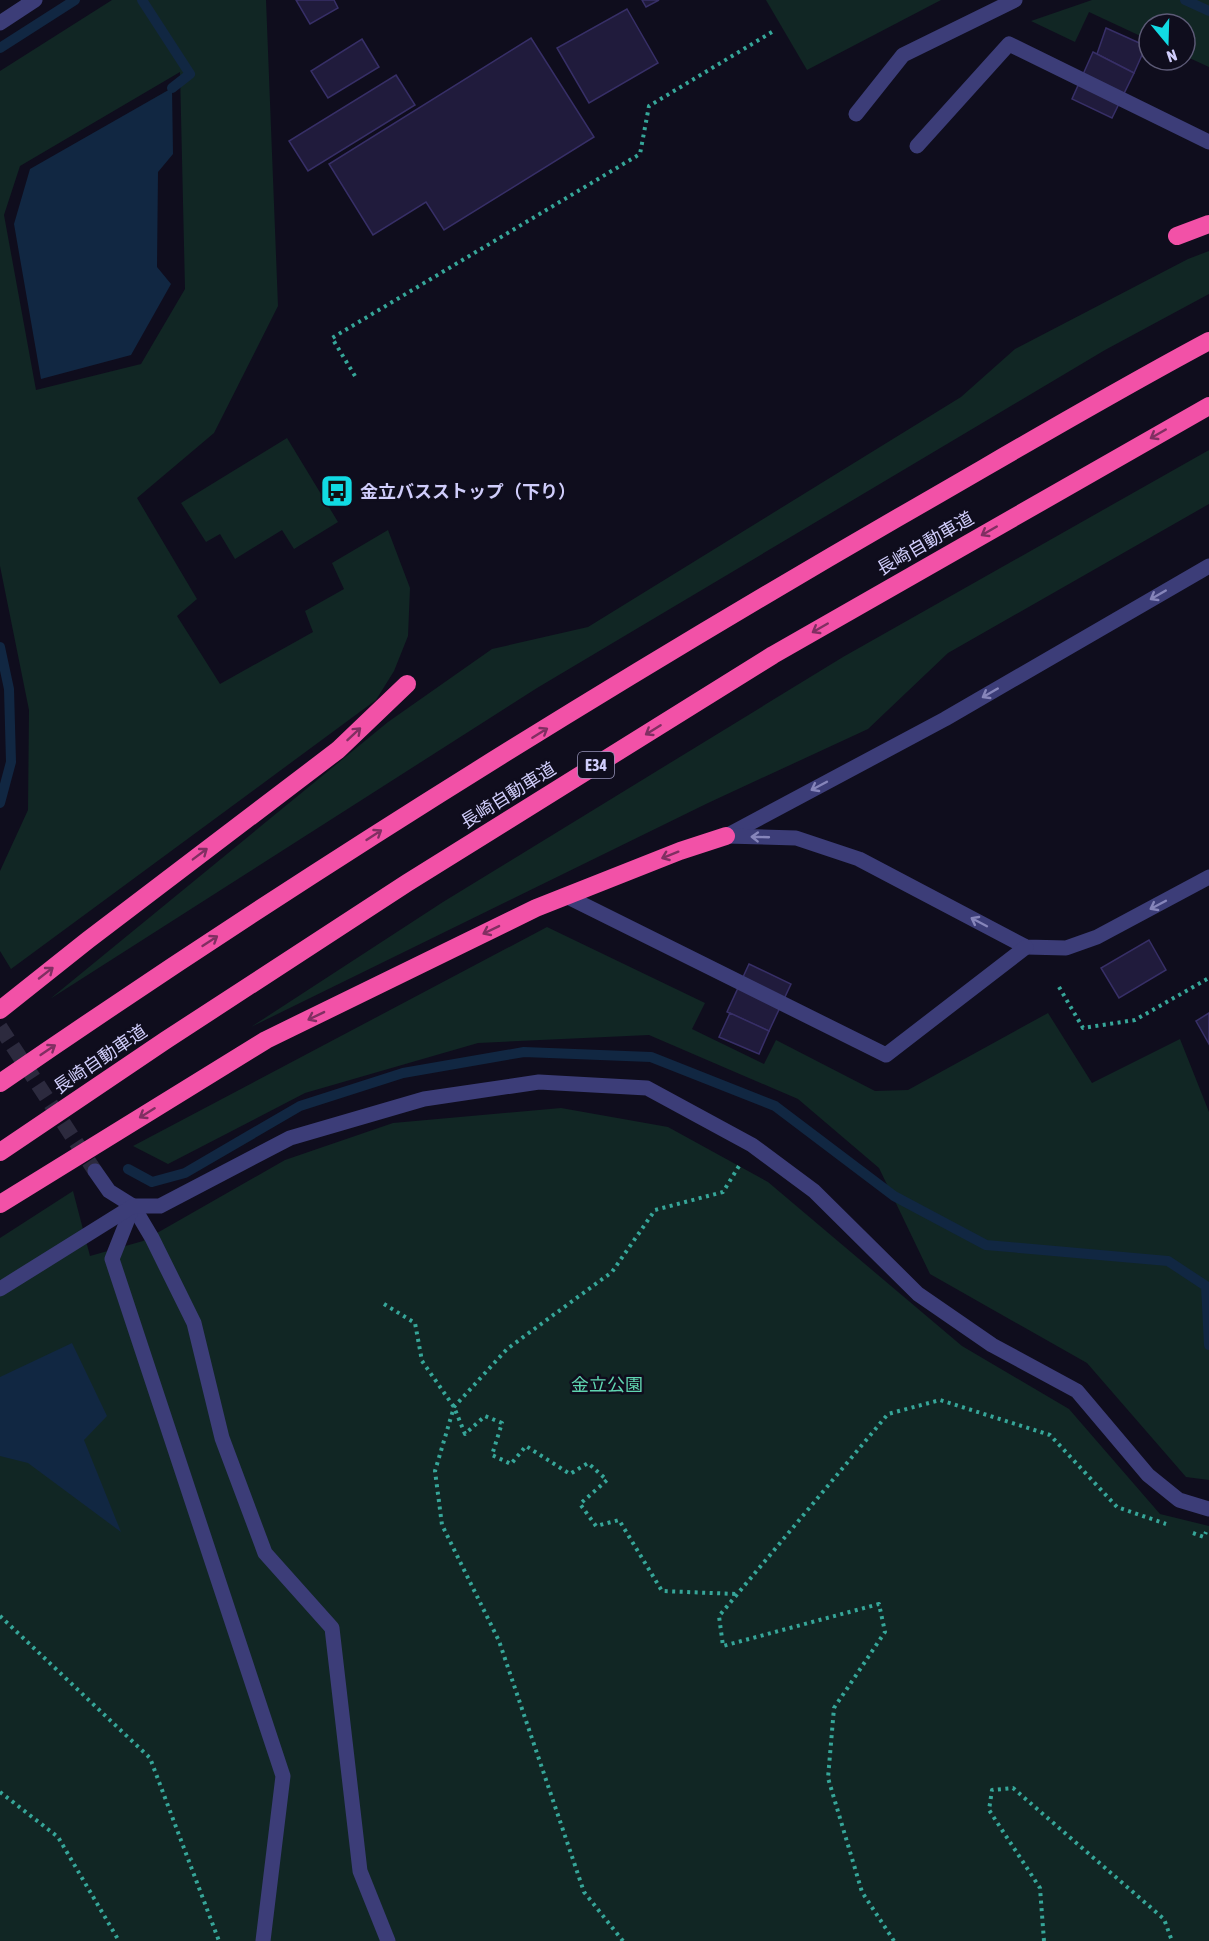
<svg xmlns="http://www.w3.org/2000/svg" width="1209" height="1941" viewBox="0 0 1209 1941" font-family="'Asap Condensed','Noto Sans JP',sans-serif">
<rect width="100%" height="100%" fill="#0f0d1d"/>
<g fill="#112624" fill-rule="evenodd">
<path d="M112 0H266L278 306 214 433 137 498 197 599 177 616 220 684 313 632 305 611 344 589 332 563 388 530 410 588 408 636 394 671 376 700 11 969 0 951V871L28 810 29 710 0 566V71ZM180 72 185 289 141 364 36 390 4 215 20 166Z"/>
<path d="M766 0H941L807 70Z"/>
<path d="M1092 0H1209V67L1185 56V24H1149V40L1089 12 1075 42 1031 21Z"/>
<path d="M1209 251V294L1105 350 537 688 50 999 388 722 492 649 588 627 961 397 1015 349 1188 259Z"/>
<path d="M287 438 338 522 294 549 282 530 235 559 220 534 206 542 181 503Z"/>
<path d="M1209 450V504L948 653 868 729 708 803 251 1027 443 902 843 657Z"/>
<path d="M547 927 705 1003 692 1029 764 1064 776 1040 875 1091 908 1090 1048 1013 1092 1083 1180 1039 1209 1112V1480L1186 1477 1087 1363 930 1274 879 1168 798 1099 649 1035 478 1043 305 1093 168 1164 133 1146Z"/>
<path d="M561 1108 668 1127 768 1182 962 1346 1069 1409 1160 1514 1209 1526V1941H0V1238L73 1191 90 1256 143 1241 285 1160 393 1123Z"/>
</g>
<g fill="#112742">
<path d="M172 88 173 154 158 172 157 267 171 284 131 355 41 379 14 224 30 169Z"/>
<path d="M72 1343 107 1416 84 1440 121 1532 28 1463 0 1456V1377Z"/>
</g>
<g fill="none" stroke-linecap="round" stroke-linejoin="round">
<g stroke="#112742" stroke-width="10">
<path d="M142 0 190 74 172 88"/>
<path d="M1185 0 1209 11"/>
<path d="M0 48 75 0"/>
<path d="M0 647 9 689 11 762 0 803"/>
<path d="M128 1169 152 1182 185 1173 300 1106 403 1073 524 1052 651 1057 775 1106 894 1196 986 1245 1168 1261 1206 1286 1209 1345"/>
</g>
</g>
<g fill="#201b3c" stroke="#372f67" stroke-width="1.5">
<path d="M296 0H334L338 8 310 24Z"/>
<path d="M642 0H659L646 7Z"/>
<path d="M627 9 658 63 589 103 557 48Z"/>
<path d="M1106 28 1146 46 1134 73 1097 54Z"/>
<path d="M531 38 594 137 444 230 426 202 373 235 329 164Z"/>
<path d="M362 39 379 67 328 98 311 71Z"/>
<path d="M1093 52 1134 73 1112 118 1072 99Z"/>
<path d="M396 75 415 105 308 171 289 141Z"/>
<path d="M1149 940 1166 970 1119 998 1101 968Z"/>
<path d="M749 964 791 984 769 1031 727 1012Z"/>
<path d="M730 1013 769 1031 759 1054 719 1037Z"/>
<path d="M1209 1013V1044L1196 1021Z"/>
</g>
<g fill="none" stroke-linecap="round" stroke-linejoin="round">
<path stroke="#2c2a3e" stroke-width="15" stroke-dasharray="15 8" stroke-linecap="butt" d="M0 1027 95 1171"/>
<g stroke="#36a699" stroke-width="4" stroke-dasharray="3 4.5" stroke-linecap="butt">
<path d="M355 376 332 338 640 154 649 106 772 32"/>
<path d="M1059 987 1083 1028 1135 1020 1209 978"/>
<path d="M384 1304 415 1323 422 1361 454 1407 465 1434 485 1416 502 1423 492 1455 511 1464 526 1446 570 1474 588 1463 607 1480 580 1504 596 1526 619 1520 662 1591 736 1594"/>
<path d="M1193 1533 1204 1537 1206 1532"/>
<path d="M0 1616 150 1758 219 1941"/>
<path d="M0 1792 58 1837 119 1941"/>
<path d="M623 1941 584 1892 499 1641 442 1525 435 1471 454 1407 507 1349 612 1272 655 1210 723 1192 739 1166"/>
<path d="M894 1941 862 1892 828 1778 834 1708 885 1632 879 1604 723 1646 719 1616 888 1414 940 1400 1050 1435 1117 1507 1166 1524"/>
<path d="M1044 1941 1040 1888 989 1810 992 1790 1013 1788 1164 1919 1172 1941"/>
</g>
<g stroke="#3c3d78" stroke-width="15">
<path d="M856 114 903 55 1015 0"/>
<path d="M917 146 1009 44 1209 142"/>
<path d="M726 836 945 719 1209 566"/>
<path d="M726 836 796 838 859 859 1026 947 1066 948 1097 937 1209 877"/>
<path d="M566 896 886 1055 1026 947"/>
</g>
<g stroke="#3c3d78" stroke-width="15">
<path d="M0 23 35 0"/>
<path d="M95 1171 109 1191 133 1206 152 1238 194 1323 222 1438 265 1553 332 1628 360 1871 388 1941"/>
<path d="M133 1206 112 1259 283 1776 263 1941"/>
<path d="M0 1289 133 1206H160L290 1138 424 1099 539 1082 647 1088 752 1145 814 1191 918 1294 992 1345 1077 1391 1148 1475 1179 1500 1209 1509"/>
</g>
<g stroke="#f251a7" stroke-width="18">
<path d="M1177 236 1209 224"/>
<path d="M0 1010 88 940 338 750 407 684"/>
<path d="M0 1083C292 882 593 694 899 517 1002 458 1104 397 1209 341"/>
<path d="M0 1152 166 1040 407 883 773 655 1209 406"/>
<path d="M0 1204 266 1040 536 908 680 851 726 836"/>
</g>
</g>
<defs><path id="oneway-shaft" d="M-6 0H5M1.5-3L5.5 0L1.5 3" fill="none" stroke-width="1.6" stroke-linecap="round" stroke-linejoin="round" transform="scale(1.5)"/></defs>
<g stroke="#802f62">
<use href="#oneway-shaft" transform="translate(1158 434) rotate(150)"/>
<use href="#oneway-shaft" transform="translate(989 531) rotate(150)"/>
<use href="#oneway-shaft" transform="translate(820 628) rotate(150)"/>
<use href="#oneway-shaft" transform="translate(653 730) rotate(148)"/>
<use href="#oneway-shaft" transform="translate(540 733) rotate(-32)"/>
<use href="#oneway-shaft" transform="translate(354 734) rotate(-43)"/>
<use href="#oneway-shaft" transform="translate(374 835) rotate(-33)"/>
<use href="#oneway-shaft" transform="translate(200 854) rotate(-37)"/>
<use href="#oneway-shaft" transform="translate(670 855) rotate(158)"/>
<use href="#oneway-shaft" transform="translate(491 930) rotate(154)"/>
<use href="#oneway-shaft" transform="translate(210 941) rotate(-33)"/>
<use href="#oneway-shaft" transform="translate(46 973) rotate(-38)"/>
<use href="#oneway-shaft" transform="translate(316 1016) rotate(154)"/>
<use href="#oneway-shaft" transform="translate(48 1050) rotate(-34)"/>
<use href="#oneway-shaft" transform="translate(147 1113) rotate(148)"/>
</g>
<g stroke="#8685ba">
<use href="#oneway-shaft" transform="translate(1158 595) rotate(150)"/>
<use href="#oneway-shaft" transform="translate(990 693) rotate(150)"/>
<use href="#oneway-shaft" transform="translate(819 786) rotate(152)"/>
<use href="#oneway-shaft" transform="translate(760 837) rotate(-178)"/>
<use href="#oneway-shaft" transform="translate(1158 905) rotate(152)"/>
<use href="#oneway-shaft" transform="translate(979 922) rotate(-152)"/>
</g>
<defs>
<g id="bus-square" transform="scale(1.725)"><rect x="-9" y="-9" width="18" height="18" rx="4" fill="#11dae3" stroke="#0f0d1d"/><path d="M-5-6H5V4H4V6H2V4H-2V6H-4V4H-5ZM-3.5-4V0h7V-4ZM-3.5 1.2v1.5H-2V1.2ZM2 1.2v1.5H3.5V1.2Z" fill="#111"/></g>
</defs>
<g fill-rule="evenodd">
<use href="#bus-square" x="337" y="491"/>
</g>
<g text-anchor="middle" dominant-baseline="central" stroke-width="5" stroke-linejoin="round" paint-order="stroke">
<rect fill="#0f0d1d" stroke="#9693b8" stroke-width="1.5" x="578" y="752" width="36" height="26" rx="4.5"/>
<g font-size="16" font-weight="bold" fill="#d0cdfb">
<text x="596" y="765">E34</text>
</g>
<g font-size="18" font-weight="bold" fill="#d0cdfb" stroke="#0f0d1d" text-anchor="start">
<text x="360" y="491">金立バスストップ（下り）</text>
</g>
<g font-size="18" fill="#d0cdfb" stroke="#0f0d1d">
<text transform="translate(925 543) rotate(-30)">長崎自動車道</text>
<text transform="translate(508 795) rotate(-32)">長崎自動車道</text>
<text transform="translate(100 1059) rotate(-34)">長崎自動車道</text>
</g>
<g font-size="18" fill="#60d5b1" stroke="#0f0d1d">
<text x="607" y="1384">金立公園</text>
</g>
</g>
<g transform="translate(1167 42) rotate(161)"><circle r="28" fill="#0f0d1d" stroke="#5c5a76" stroke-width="1.5"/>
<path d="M0-4.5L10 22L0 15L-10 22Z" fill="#11dae3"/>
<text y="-9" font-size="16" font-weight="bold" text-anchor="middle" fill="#d0cdfb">N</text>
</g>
</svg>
